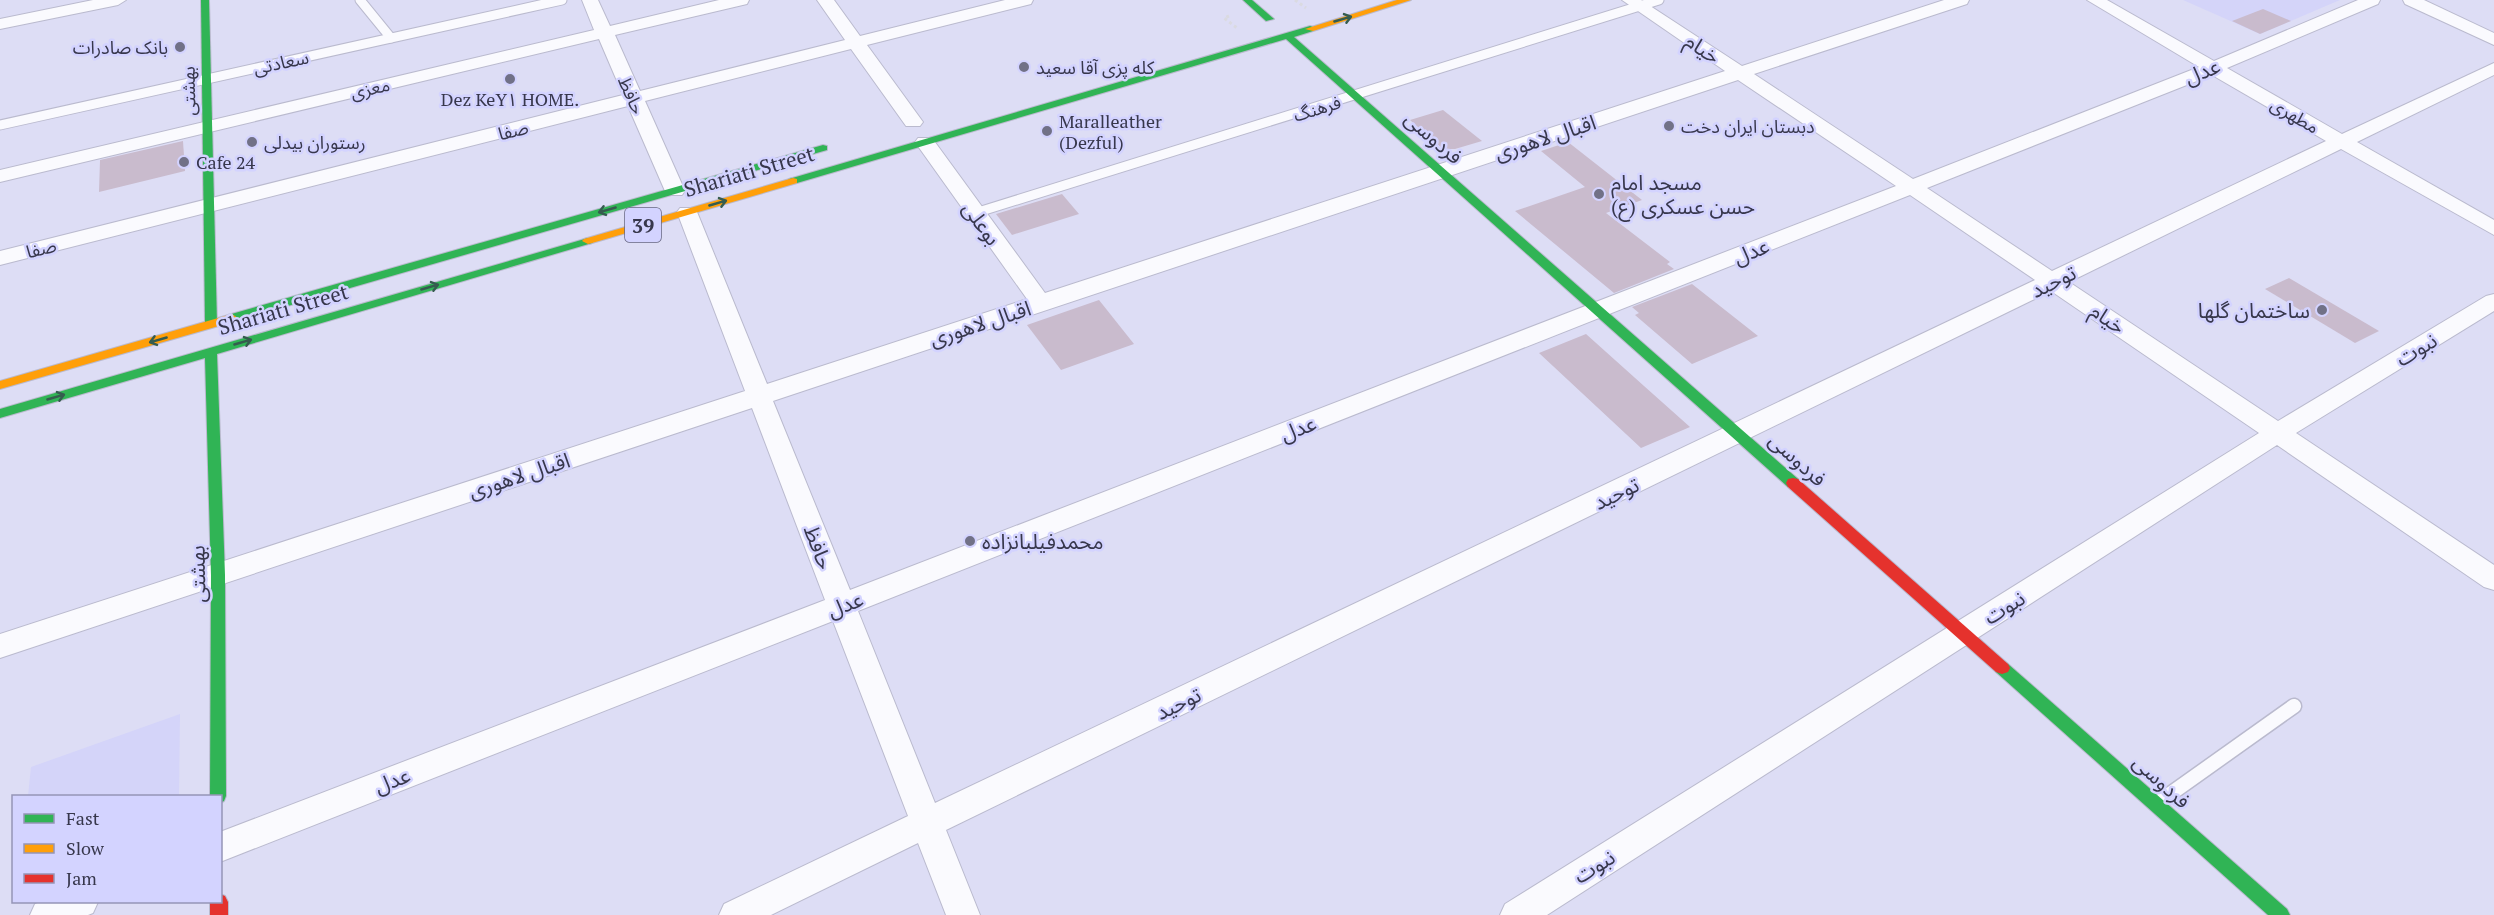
<svg xmlns="http://www.w3.org/2000/svg" width="2494" height="915" viewBox="0 0 2494 915" font-family="'PT Serif','Noto Sans Arabic',serif">
<rect width="100%" height="100%" fill="#ddddf5"/>
<g fill="#d4d4f9">
<path d="M2183 0H2340L2260 34Z"/>
<path d="M180 714 179 796H28L31 767Z"/>
</g>
<g fill="#c9bbcd">
<path d="M2263 9 2291 21 2260 34 2232 21Z"/>
<path d="M1443 110 1482 141 1455 149H1443L1410 120Z"/>
<path d="M183 141 185 171 99 192 100 160Z"/>
<path d="M1568 142 1642 200 1606 213 1670 262 1667 264 1674 269 1614 293 1515 211 1585 187 1541 151Z"/>
<path d="M1062 194 1079 214 1012 235 996 214Z"/>
<path d="M2289 278 2379 331 2355 343 2265 289Z"/>
<path d="M1692 284 1758 336 1692 364 1635 315 1639 313 1632 307Z"/>
<path d="M1099 300 1134 344 1061 370 1027 325Z"/>
<path d="M1586 334 1644 386 1690 427 1641 448 1539 353Z"/>
</g>
<g fill="none" stroke-linecap="round" stroke-linejoin="round">
<g stroke="#babace" stroke-width="11">
<g id="lane-far1">
<path d="M360 0 391 38"/>
<path d="M0 125 562 0"/>
<path d="M975 213 1659 0"/>
</g>
</g>
<g stroke="#babace" stroke-width="17">
<path id="lane" d="M2159 802 2294 706"/>
</g>
<g stroke="#babace" stroke-width="2">
<g id="street">
<path d="M93 0H126L118 5 0 29V19Z"/>
<path d="M582 0H598L610 26 719 0H749L747 4 615 35 640 91 845 40 817 0H834L860 36 1005 0H1033L1031 4 867 45 923 122 920 126H906L851 49 645 101 685 191 682 195H668L665 191 628 106 0 265V251L623 95 599 39 0 182V170L594 30Z"/>
<path d="M1622 0H1641L1742 66 1944 0H1969L1967 4 1754 74 1913 179 2199 67 2087 0H2107L2214 61 2358 0H2380L2378 4 2227 68 2342 134 2494 63V75L2357 142 2494 220V235L2341 149 2069 282 2278 421 2486 296 2494 294V311L2296 433 2494 565V590L2484 587 2277 445 1547 915H1500L1505 904 2259 433 2051 291 946 830 980 915H946L918 843 771 915H719L724 904 908 816 833 621 220 862V832L825 600 752 408 0 658V634L745 391 677 212 680 208H694L697 212 767 384 1027 299 915 142 918 138H932L1045 293 1725 71ZM2212 75 2326 141 2052 271 1927 188ZM1738 80 1896 186 850 590 773 401ZM1910 195 2035 280 935 803 858 611Z"/>
<path d="M2403 0H2424L2494 33V45L2405 4Z"/>
<path d="M40 902H98L93 913 88 915H30L35 904Z"/>
</g>
</g>
<g stroke="#babace" stroke-width="2">
<g id="fast">
<path d="M201 0H209L217 324 211 328 205 324Z"/>
<path d="M1243 0H1252L1274 19 1266 21Z"/>
<path d="M1310 26 1313 27V31L1294 37 1798 479 1800 483 1798 487H1788L1286 39 797 183H789L788 181 789 179Z"/>
<path d="M823 145 827 146V150L236 321 232 322 226 318 228 315Z"/>
<path d="M588 238 594 241 592 243 217 354 225 575 226 796 224 801 220 803V796H210L211 575 205 358 0 418V409Z"/>
<path d="M2002 662 2008 664 2287 909 2290 915H2268L1996 672 1994 668 1996 664Z"/>
</g>
</g>
<g stroke="#babace" stroke-width="2">
<g id="slow">
<path d="M1397 0H1411L1313 31 1305 29Z"/>
<path d="M793 178 797 179V183L592 243 588 244 582 241 584 239Z"/>
<path d="M232 314 238 318 236 321 0 389V381Z"/>
</g>
</g>
<g stroke="#babace" stroke-width="2">
<g id="jam">
<path d="M1793 478 1798 479 2008 664 2010 668 2008 672 2002 674 1996 672 1788 487 1786 483 1788 479Z"/>
<path d="M220 894 225 896 228 902V915H210V902H220Z"/>
</g>
</g>
<g stroke="#dadae1" stroke-width="3" stroke-dasharray="3 3" stroke-linecap="butt">
<path d="M1295 0 1306 8"/>
<path d="M1229 16 1224 18 1237 28"/>
</g>
<use href="#lane-far1" stroke="#fafafe" stroke-width="9"/>
<use href="#lane" stroke="#fafafe" stroke-width="14"/>
<use href="#street" fill="#fafafe" fill-rule="evenodd"/>
<use href="#fast" fill="#30b455" fill-rule="evenodd"/>
<use href="#slow" fill="#ff9f0a" fill-rule="evenodd"/>
<use href="#jam" fill="#e5322d" fill-rule="evenodd"/>
</g>
<defs><path id="oneway-shaft" d="M-6 0H5M1.5-3L5.5 0L1.5 3" fill="none" stroke-width="1.6" stroke-linecap="round" stroke-linejoin="round" transform="scale(1.5)"/></defs>
<g stroke="#355c4f">
<use href="#oneway-shaft" transform="translate(1343 19) rotate(-16)"/>
<use href="#oneway-shaft" transform="translate(718 203) rotate(-16)"/>
<use href="#oneway-shaft" transform="translate(607 210) rotate(164)"/>
<use href="#oneway-shaft" transform="translate(430 287) rotate(-16)"/>
<use href="#oneway-shaft" transform="translate(158 340) rotate(164)"/>
<use href="#oneway-shaft" transform="translate(243 342) rotate(-16)"/>
<use href="#oneway-shaft" transform="translate(56 397) rotate(-16)"/>
</g>
<g fill="#717187" stroke="#d3d3ff" stroke-width="2">
<circle cx="180" cy="47" r="6"/>
<circle cx="1024" cy="67" r="6"/>
<circle cx="510" cy="79" r="6"/>
<circle cx="1669" cy="126" r="6"/>
<circle cx="1047" cy="131" r="6"/>
<circle cx="252" cy="142" r="6"/>
<circle cx="184" cy="162" r="6"/>
<circle cx="1599" cy="194" r="6"/>
<circle cx="2322" cy="310" r="6"/>
<circle cx="970" cy="541" r="6"/>
</g>
<g text-anchor="middle" dominant-baseline="central" stroke-width="5" stroke-linejoin="round" paint-order="stroke">
<g font-size="18" fill="#37374c" stroke="#d3d3ff" text-anchor="start">
<text x="168" y="47" text-anchor="end">بانک صادرات</text>
<text x="1036" y="67">کله پزی آقا سعید</text>
<text x="510" y="99" text-anchor="middle">Dez KeY۱ HOME.</text>
<text x="1059" y="121">Maralleather<tspan x="1059" dy="21">(Dezful)</tspan></text>
<text x="1681" y="126">دبستان ایران دخت</text>
<text x="264" y="142">رستوران بیدلی</text>
<text x="196" y="162">Cafe 24</text>
</g>
<g font-size="18" fill="#37374c" stroke="#d3d3ff">
<text transform="translate(281 62) rotate(-12)">سعادتی</text>
<text transform="translate(370 88) rotate(-13)">معزی</text>
<text transform="translate(188 91) rotate(-91)">بهشتی</text>
<text transform="translate(632 95) rotate(66)">حافظ</text>
<text transform="translate(1317 108) rotate(-17)">فرهنگ</text>
<text transform="translate(2295 115) rotate(30)">مطهری</text>
<text transform="translate(513 130) rotate(-14)">صفا</text>
<text transform="translate(41 248) rotate(-14)">صفا</text>
</g>
<rect fill="#d3d3ff" stroke="#666682" stroke-width="1.5" x="625" y="208" width="36" height="34" rx="4.5"/>
<g font-size="20" font-weight="bold" fill="#37374c">
<text x="643" y="225">39</text>
</g>
<g font-size="21" fill="#37374c" stroke="#d3d3ff">
<text transform="translate(1703 48) rotate(33)">خیام</text>
<text transform="translate(2202 71) rotate(-22)">عدل</text>
<text transform="translate(1434 137) rotate(41)">فردوسی</text>
<text transform="translate(1545 137) rotate(-18)">اقبال لاهوری</text>
<text transform="translate(749 171) rotate(-16)">Shariati Street</text>
<text transform="translate(982 223) rotate(54)">بوعلی</text>
<text transform="translate(1751 251) rotate(-22)">عدل</text>
<text transform="translate(2053 281) rotate(-26)">توحید</text>
<text transform="translate(283 309) rotate(-16)">Shariati Street</text>
<text transform="translate(2108 318) rotate(34)">خیام</text>
<text transform="translate(980 323) rotate(-18)">اقبال لاهوری</text>
<text transform="translate(2416 349) rotate(-31)">نبوت</text>
<text transform="translate(1298 428) rotate(-21)">عدل</text>
<text transform="translate(1798 459) rotate(42)">فردوسی</text>
<text transform="translate(519 475) rotate(-18)">اقبال لاهوری</text>
<text transform="translate(1616 493) rotate(-26)">توحید</text>
<text transform="translate(819 547) rotate(69)">حافظ</text>
<text transform="translate(197 574) rotate(-91)">بهشتی</text>
<text transform="translate(845 604) rotate(-21)">عدل</text>
<text transform="translate(2004 607) rotate(-32)">نبوت</text>
<text transform="translate(1178 703) rotate(-26)">توحید</text>
<text transform="translate(392 780) rotate(-21)">عدل</text>
<text transform="translate(2162 781) rotate(42)">فردوسی</text>
<text transform="translate(1594 866) rotate(-32)">نبوت</text>
</g>
<g font-size="21" fill="#37374c" stroke="#d3d3ff" text-anchor="start">
<text x="1611" y="182">مسجد امام<tspan x="1611" dy="24">حسن عسکری (ع)</tspan></text>
<text x="2310" y="310" text-anchor="end">ساختمان گلها</text>
<text x="982" y="541">محمدفيلبانزاده</text>
</g>
</g>
<rect x="12" y="795" width="210" height="108" fill="#d3d3ff" stroke="#9595b7" stroke-width="1.5"/>
<rect x="24" y="814" width="30" height="9" fill="#30b455" stroke="#9595b7" stroke-width="1.5"/>
<text x="66" y="825" font-size="18" fill="#37374c">Fast</text>
<rect x="24" y="844" width="30" height="9" fill="#ff9f0a" stroke="#9595b7" stroke-width="1.5"/>
<text x="66" y="855" font-size="18" fill="#37374c">Slow</text>
<rect x="24" y="874" width="30" height="9" fill="#e5322d" stroke="#9595b7" stroke-width="1.5"/>
<text x="66" y="885" font-size="18" fill="#37374c">Jam</text>
</svg>
